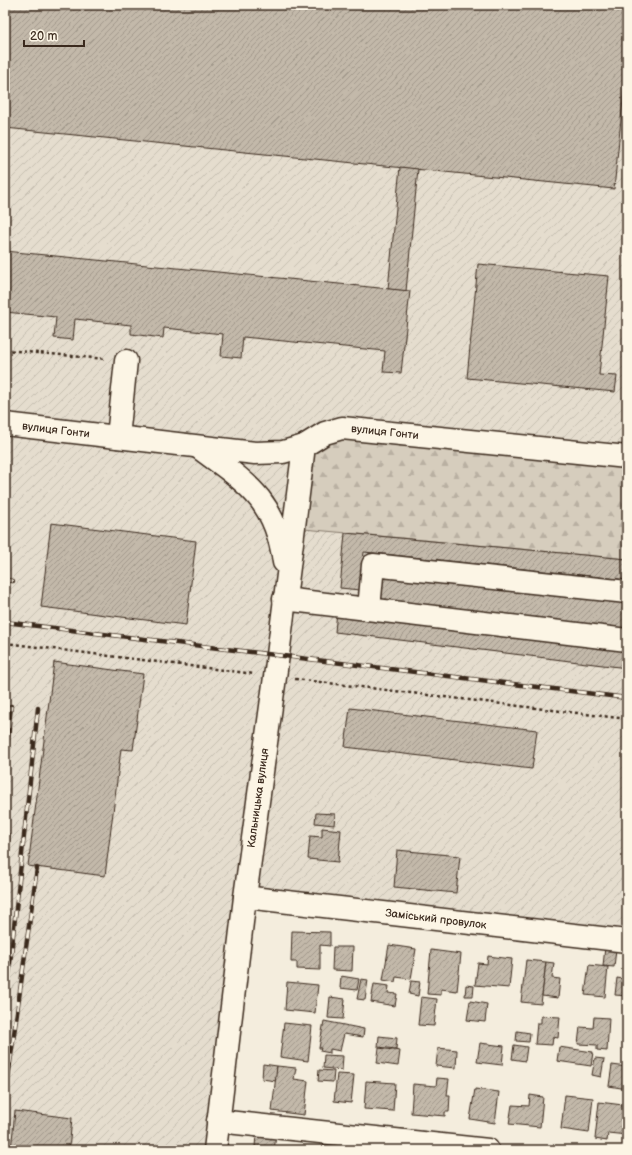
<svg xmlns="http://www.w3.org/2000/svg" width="632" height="1155" viewBox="0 0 632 1155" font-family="'Balsamiq Sans',sans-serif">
<defs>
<pattern id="industrial-furrows" width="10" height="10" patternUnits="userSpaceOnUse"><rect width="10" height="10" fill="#e5ddce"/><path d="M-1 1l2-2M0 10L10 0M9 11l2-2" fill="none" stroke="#c5beb0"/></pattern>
<pattern id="forest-firs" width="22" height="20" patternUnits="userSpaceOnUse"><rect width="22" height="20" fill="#d6cdbd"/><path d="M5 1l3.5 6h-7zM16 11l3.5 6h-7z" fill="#b9b0a2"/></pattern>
<pattern id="building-hatch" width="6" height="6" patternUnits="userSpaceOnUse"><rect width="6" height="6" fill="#c3b9aa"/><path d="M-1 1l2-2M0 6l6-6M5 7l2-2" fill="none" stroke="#a0978a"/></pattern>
</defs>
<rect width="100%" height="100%" fill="#f4eddd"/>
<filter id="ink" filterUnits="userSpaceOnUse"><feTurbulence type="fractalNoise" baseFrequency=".025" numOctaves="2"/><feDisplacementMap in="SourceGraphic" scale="8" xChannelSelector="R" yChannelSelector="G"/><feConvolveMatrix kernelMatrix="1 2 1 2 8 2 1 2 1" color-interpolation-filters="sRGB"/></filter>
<g filter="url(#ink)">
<path fill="url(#industrial-furrows)" d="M5 5H627V940L244 896 214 1150H5Z"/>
<path fill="url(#forest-firs)" stroke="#887c6e" d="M325 433 627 457V559L293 528 304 446Z"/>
<g fill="url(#building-hatch)" stroke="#3b2a1e">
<path d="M5 5H627V60L614 189 5 128Z"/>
<path d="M400 167 418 169 406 291 388 289Z"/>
<path d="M5 251 410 291 401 373 383 372 385 351 243 337 241 358 221 356 223 334 164 328 163 338 131 334V325L75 319 73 340 54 338 56 317 5 312Z"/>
<path d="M478 264 609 276 599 375 617 376 615 392 467 378Z"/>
<path d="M51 523 196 541 186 625 41 607Z"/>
<path d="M345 533 627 559V580L364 552 360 590 340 588Z"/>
<path d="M381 574 627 602V632L378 602Z"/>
<path d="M337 611 627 646V668L335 632Z"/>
<path d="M54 662 143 674 133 750 121 749 105 876 28 866Z"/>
<path d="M350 708 537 730 532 769 345 747Z"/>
<path d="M627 812V849H624Z"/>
<path d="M316 813 335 814 334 825 315 823Z"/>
<path d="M322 828 341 830 338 862 308 859 310 836 322 837Z"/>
<path d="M5 833 10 834 6 871H5Z"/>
<path d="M397 850 460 856 456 893 394 887Z"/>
<path d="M292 931 330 932V946L320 945V970L297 969V962H291Z"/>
<path d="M389 945 416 949 411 979 396 977 395 982 383 980Z"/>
<path d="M333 947H353L352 971 332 970Z"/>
<path d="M605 947 616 949 614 967 603 966Z"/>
<path d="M431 950 461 954 457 991 441 989V995L427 994Z"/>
<path d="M488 956 512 959 509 988 475 985 478 963 487 964Z"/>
<path d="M526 960 546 962 541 1004 521 1002Z"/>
<path d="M546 962 554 963 552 978 560 979 558 998 542 996Z"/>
<path d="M589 965 608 967 605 997 585 995Z"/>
<path d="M624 970 627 971V996L615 995 617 978 623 979Z"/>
<path d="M341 976 359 979 357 990 340 988Z"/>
<path d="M361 979 368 980 365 1000 357 999Z"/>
<path d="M411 981 420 982 418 996 409 994Z"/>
<path d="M287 982 318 985 315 1013 285 1010Z"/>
<path d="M374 984 389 986 388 993 397 994 395 1006 371 1002Z"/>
<path d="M466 985 474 986 473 996H465Z"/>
<path d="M330 997 345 999 343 1019 328 1018Z"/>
<path d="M421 997 437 999 434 1026 418 1025Z"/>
<path d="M470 1001 487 1004 485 1022 467 1020Z"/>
<path d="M541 1016 560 1017 558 1038 553 1037 552 1045 535 1044 537 1023H541Z"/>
<path d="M594 1017 609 1018 607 1051 597 1050V1045L578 1044 580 1027 593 1028Z"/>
<path d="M324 1021 364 1029 363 1037 344 1034 340 1051 330 1049V1053L320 1051 321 1048H319Z"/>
<path d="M284 1023 312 1026 308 1061 280 1057Z"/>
<path d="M517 1031 530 1033 529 1042 516 1041Z"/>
<path d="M379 1036 397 1038 396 1049 378 1047Z"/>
<path d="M480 1043 504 1046 502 1065 477 1062Z"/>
<path d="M514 1045 527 1047 525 1061 512 1059Z"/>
<path d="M559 1047 593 1052 591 1066 557 1061Z"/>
<path d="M379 1048 400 1051 398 1066 377 1063Z"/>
<path d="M438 1048 457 1050 456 1068 436 1066Z"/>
<path d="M324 1055 343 1056 342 1070 323 1068Z"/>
<path d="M595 1058 604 1059 601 1077 592 1075Z"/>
<path d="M263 1064 277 1066 276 1081 262 1079Z"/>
<path d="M612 1065 627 1067V1089L609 1086Z"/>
<path d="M277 1066 296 1068 294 1079 308 1081 304 1115 272 1111Z"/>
<path d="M319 1070 334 1071 333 1082 318 1081Z"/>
<path d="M337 1074 354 1075 351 1103 334 1101Z"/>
<path d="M437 1078 449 1079 447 1095H450L449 1112H445V1116L411 1113 413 1084 436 1086Z"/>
<path d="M366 1081 395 1083 393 1111 364 1109Z"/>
<path d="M475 1089 499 1092 495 1123 470 1119Z"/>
<path d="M530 1095 543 1097 540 1127 509 1124 512 1105 529 1106Z"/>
<path d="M565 1095 593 1098 589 1133 561 1129Z"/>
<path d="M624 1098 627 1099V1135L608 1133 607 1141 595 1139 599 1102 623 1105Z"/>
<path d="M15 1111 72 1118 69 1150H11Z"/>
<path d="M256 1134 276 1136 274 1150 255 1147Z"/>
<path d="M359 1147 373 1149V1150H358Z"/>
</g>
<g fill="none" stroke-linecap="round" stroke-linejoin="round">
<g stroke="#3b2a1e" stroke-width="25">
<g id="minor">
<path d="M5 424 255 453 283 452 304 446 325 433 342 428 627 457"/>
<path d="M118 437 126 361"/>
<path d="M198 447C246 483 275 498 284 562"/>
<path d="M284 599 627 640"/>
<path d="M369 609 373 565 627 592"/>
<path d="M245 897 627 941"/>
<path d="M218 1121 488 1150"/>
<path d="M215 1150 245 897 278 655 304 446"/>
</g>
</g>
<g stroke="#3b2a1e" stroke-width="2.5" stroke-dasharray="3 3" stroke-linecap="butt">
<path d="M5 350 106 359"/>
<path d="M5 643 255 674"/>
<path d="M295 679 627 719"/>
</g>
<use href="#minor" stroke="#fcf5e5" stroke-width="22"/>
<g stroke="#3b2a1e" stroke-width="4.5">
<g id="rail">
<path d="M5 580 13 581"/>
<path d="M5 622 627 698"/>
<path d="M5 764 11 706"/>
<path d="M5 1009 38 708"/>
<path d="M5 1099 37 868"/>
</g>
</g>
<use href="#rail" stroke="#fcf5e5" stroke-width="3" stroke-dasharray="9" stroke-linecap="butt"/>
</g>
</g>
<g text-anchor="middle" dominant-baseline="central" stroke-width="3" stroke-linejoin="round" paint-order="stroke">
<g font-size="11" fill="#3b2a1e" stroke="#fcf5e5">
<text transform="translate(56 430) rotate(7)">вулиця Гонти</text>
<text transform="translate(385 432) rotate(6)">вулиця Гонти</text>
<text transform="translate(258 798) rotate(-82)">Кальницька вулиця</text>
<text transform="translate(436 919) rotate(7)">Заміський провулок</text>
</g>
</g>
<rect width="632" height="1155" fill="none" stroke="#fcf5e5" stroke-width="20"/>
<rect x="10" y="10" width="612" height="1135" fill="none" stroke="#3b2a1e" stroke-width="1.5" filter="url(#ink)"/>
<path d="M24 40v6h60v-6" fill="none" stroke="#3b2a1e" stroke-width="2"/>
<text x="30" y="40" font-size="12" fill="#3b2a1e" stroke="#fcf5e5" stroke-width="3" paint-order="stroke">20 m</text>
</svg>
